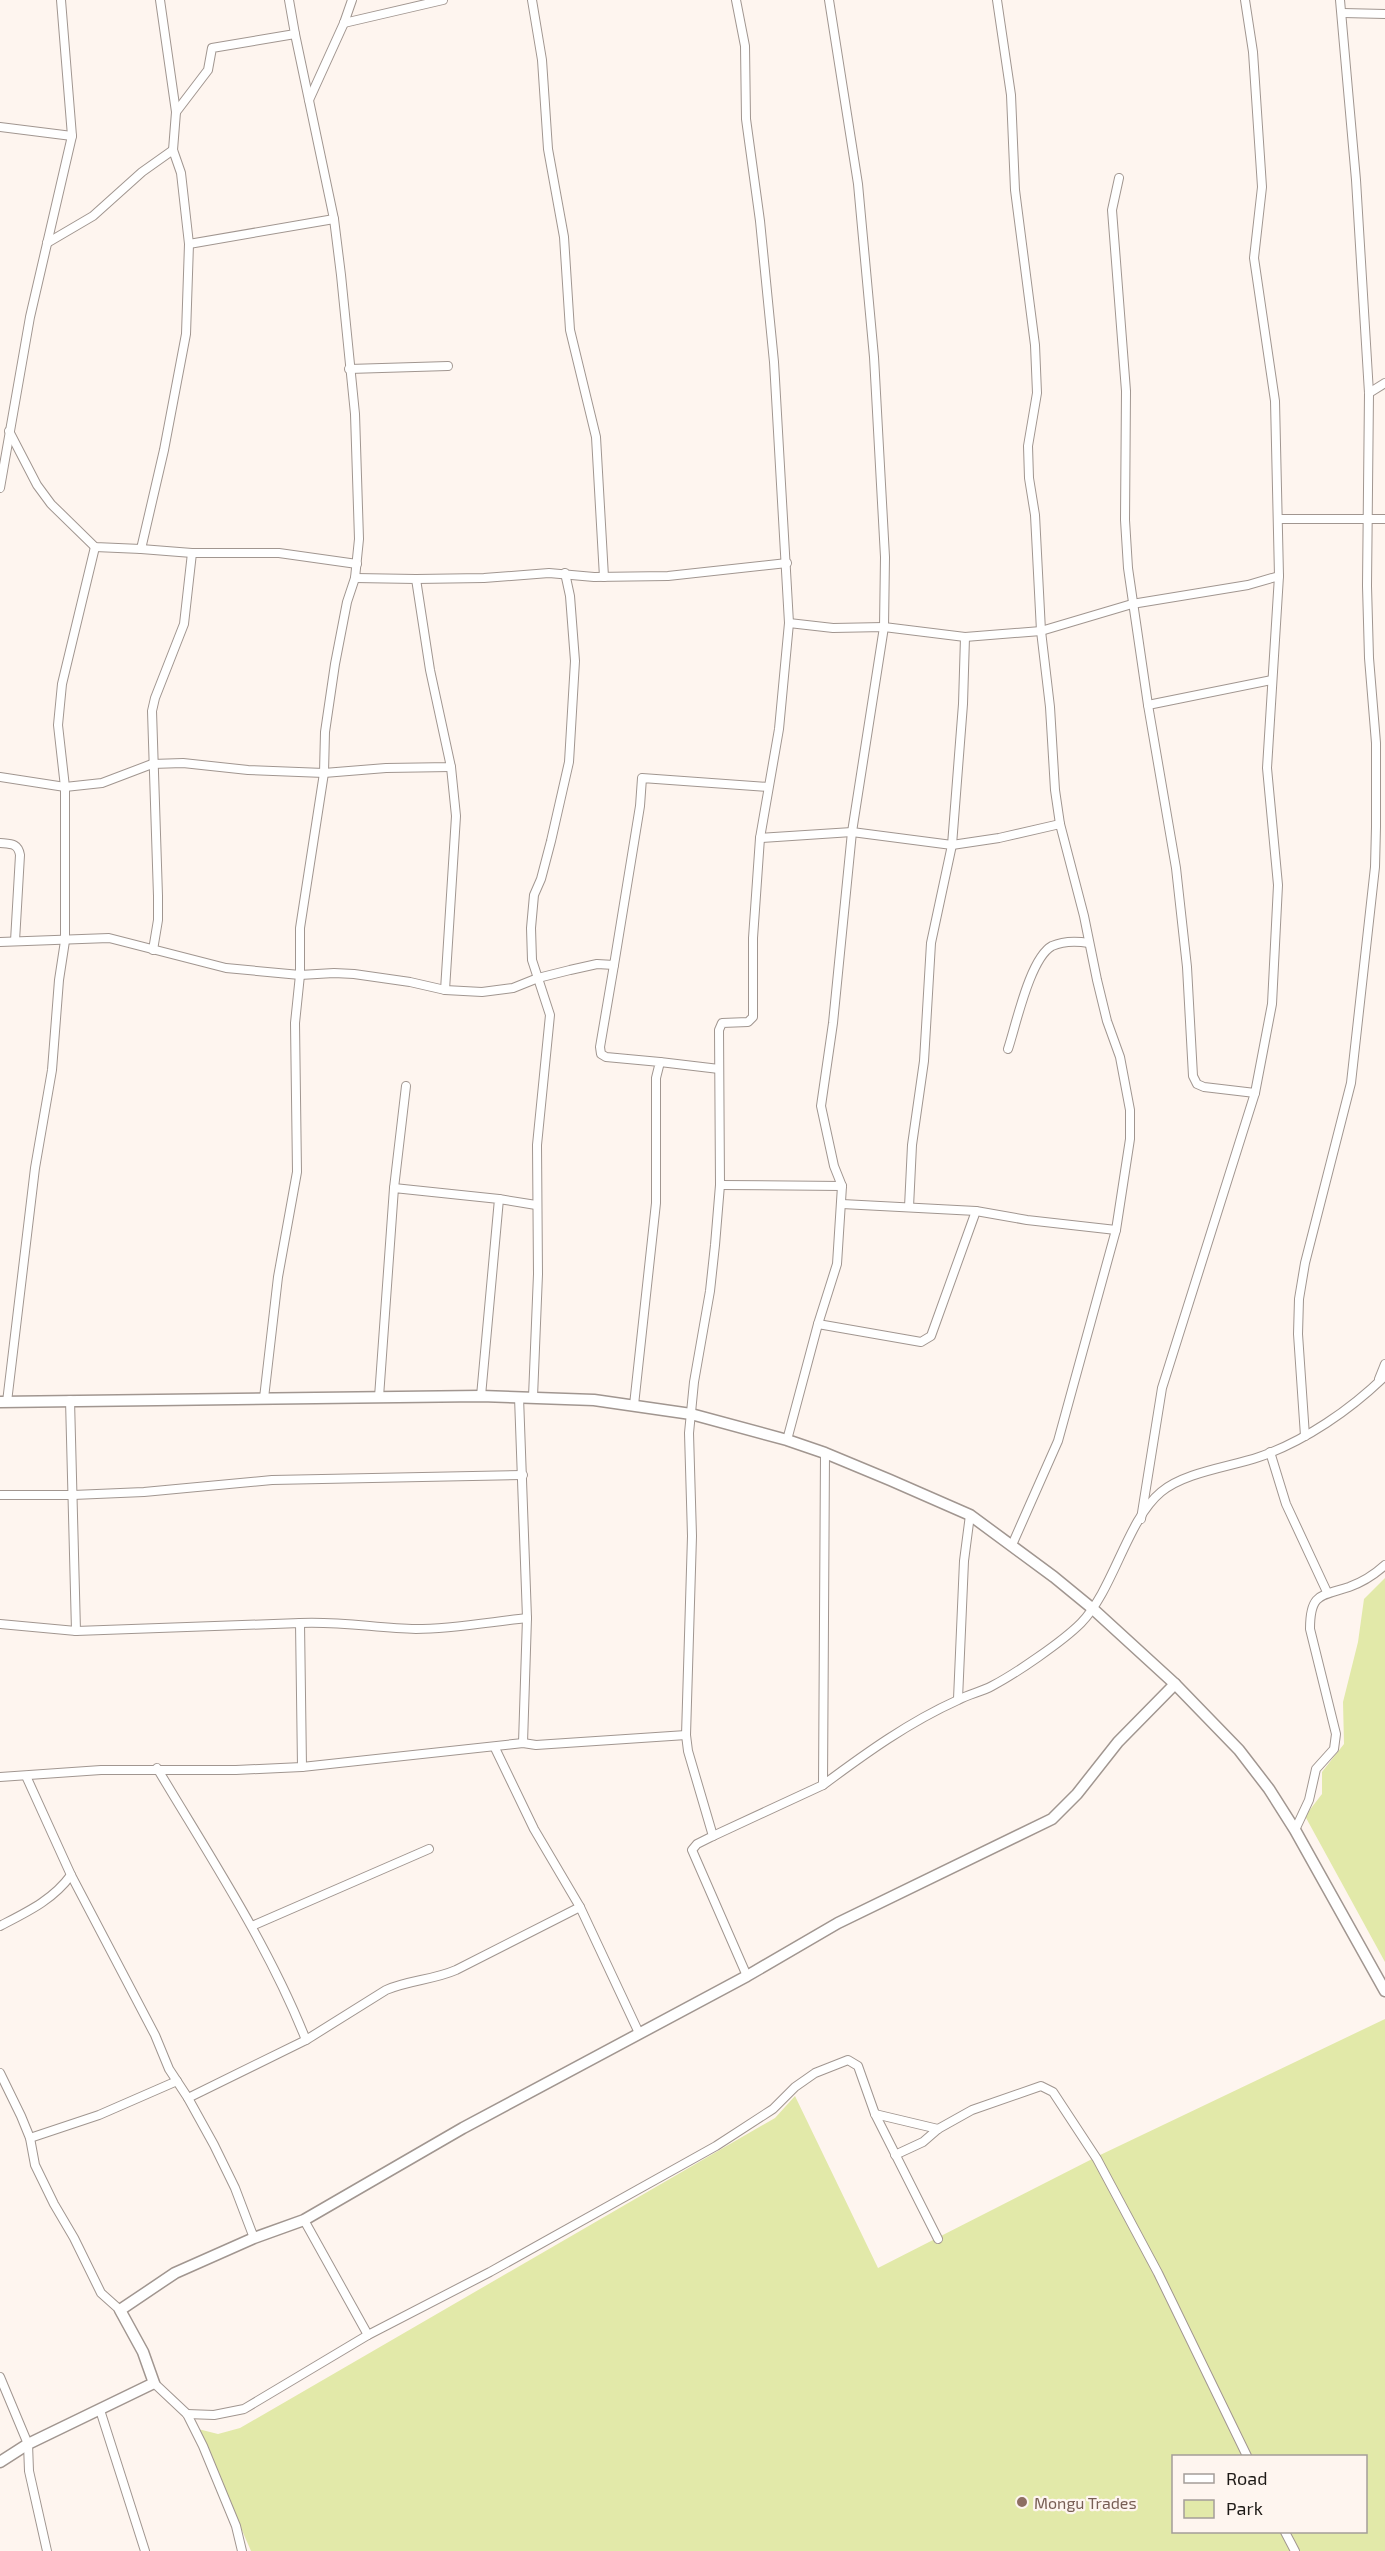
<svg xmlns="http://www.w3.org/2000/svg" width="1385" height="2551" viewBox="0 0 1385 2551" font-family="'Exo 2',sans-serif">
<rect width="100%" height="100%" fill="#fef5ef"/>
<g fill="#e2e9a9" fill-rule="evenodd">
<path d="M1385 1578V1962L1305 1816 1322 1794V1772L1344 1744 1343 1702 1358 1642 1364 1599Z"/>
<path d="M1385 2019V2551H251L198 2429 218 2434 240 2428 775 2118 795 2096 878 2268 1098 2156ZM1174 2456H1366V2532H1174Z"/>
</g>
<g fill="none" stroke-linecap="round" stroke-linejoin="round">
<g stroke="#a19690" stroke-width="10">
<g id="minor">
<path d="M160 0 176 112"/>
<path d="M532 0 542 60 548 149 564 237 570 330 596 437 604 577"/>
<path d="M736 0 745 46 746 119 760 221 774 362 789 623 779 729 760 838 753 938V1017L748 1022 722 1023 719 1030 720 1185 715 1245 710 1291 694 1382 689 1433 692 1536 686 1735 688 1751 713 1836 697 1844 692 1850 747 1976"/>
<path d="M829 0 858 184 874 357 885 557 884 627 852 832 833 1023 821 1106 834 1166 842 1186"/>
<path d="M997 0 1011 95 1015 190 1035 345 1037 393 1028 446 1029 478 1035 515 1041 631 1050 707 1055 790 1060 824 1084 916 1097 980 1107 1021 1120 1057 1130 1110V1139L1116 1230 1058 1441 1012 1545"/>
<path d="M1245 0 1253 52 1262 187 1254 258 1275 401 1279 576"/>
<path d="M1343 13 1385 14"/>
<path d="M344 23 443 0"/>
<path d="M309 100 344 23 352 0"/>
<path d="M0 127 72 136"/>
<path d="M1119 178 1112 210 1126 391 1125 520 1128 568 1148 705 1176 868 1187 967 1193 1076 1197 1084 1204 1087 1255 1093"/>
<path d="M47 243 93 216 142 172 173 150"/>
<path d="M189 244 334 219"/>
<path d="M349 369 448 366"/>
<path d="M1369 393 1385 383"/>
<path d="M9 431 37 485 51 504 95 547 141 549 164 450 186 334 189 244 181 173 173 150 176 112 208 70 212 48 295 34 289 0"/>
<path d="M0 488 30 317 72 136 61 0"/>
<path d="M1278 519H1385"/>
<path d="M141 549 192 553H279L357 564"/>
<path d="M416 579 484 578 549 573 594 577 668 576 787 563"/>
<path d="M789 623 833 628 884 627 965 637 1041 631 1132 604 1248 585 1279 576 1267 768 1278 885 1272 1004 1255 1093 1162 1388 1141 1519"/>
<path d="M1148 705 1272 680"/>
<path d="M0 777 65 787 102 783 152 764 183 763 248 770 324 773 386 768 451 767 430 670 416 579 355 578"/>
<path d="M760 838 852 832 952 845 999 838 1060 824"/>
<path d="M0 843C11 844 18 843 20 855L15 941"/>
<path d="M0 942 109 938 226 968 300 975 334 973 354 974 410 982 445 990 482 992 513 988 538 978 570 970 597 964 614 965 640 806 642 778 768 787"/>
<path d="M153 950 158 920V896L152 711 155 698 184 624 192 553"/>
<path d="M614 965 600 1047 601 1054 606 1057 660 1062 656 1078V1203L634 1405"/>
<path d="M445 990 456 816 451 767"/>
<path d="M1008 1049C1016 1025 1030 958 1052 946 1063 941 1077 941 1089 943"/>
<path d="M660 1062 719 1069"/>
<path d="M720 1185 842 1186 837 1264 818 1324 787 1440"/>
<path d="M394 1188 406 1086"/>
<path d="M499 1199 536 1205"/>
<path d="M842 1204 976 1211 1027 1220 1116 1230"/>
<path d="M909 1207 912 1145 924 1061 931 943 952 845 963 704 965 637"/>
<path d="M818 1324 921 1342 931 1336 976 1211"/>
<path d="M1379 1379 1385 1364"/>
<path d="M379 1397 394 1188 499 1199 481 1396"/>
<path d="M519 1397 527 1618 523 1743"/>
<path d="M533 1397 538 1274 537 1145 550 1015 532 960 531 928 534 895 541 879 551 841 569 762 575 661 570 596 565 573"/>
<path d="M264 1398 278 1277 297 1172 295 1023 300 975V928L324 773 325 732 335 664 347 602 355 578 359 539 355 414 341 275 334 219 295 34"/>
<path d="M70 1400 76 1631"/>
<path d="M7 1402 35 1168 52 1070 59 980 65 941V787L58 725 62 684 95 547"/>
<path d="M1305 1436 1298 1334 1299 1299 1305 1263 1351 1083 1375 867 1376 827V743L1369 658 1367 586 1369 393 1356 180 1340 0"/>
<path d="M1270 1452 1286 1504 1327 1592"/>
<path d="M0 1495H73L144 1492 272 1480 523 1475"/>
<path d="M300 1623C339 1621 377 1628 416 1629 452 1629 490 1622 527 1618"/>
<path d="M0 1624 76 1631 300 1623 302 1767"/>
<path d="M958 1699 964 1561 970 1515"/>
<path d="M495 1748 534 1829 580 1907 639 2033"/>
<path d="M157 1768C210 1857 268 1944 306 2040L188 2098"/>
<path d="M26 1776 71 1875 155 2035 169 2069 188 2098 214 2145 235 2188 254 2238"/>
<path d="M0 1777 101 1770H236L302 1767 523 1743 536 1745 686 1735"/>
<path d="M823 1785C866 1753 909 1722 958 1700 969 1694 981 1692 992 1686 1015 1674 1062 1642 1081 1623 1114 1589 1127 1520 1161 1492 1185 1472 1230 1467 1259 1457 1305 1441 1350 1410 1385 1376"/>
<path d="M1295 1830 1309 1800 1316 1769 1334 1749 1336 1734 1310 1629C1310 1593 1321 1596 1349 1587 1363 1582 1374 1575 1385 1565"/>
<path d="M713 1836 823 1785 825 1453"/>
<path d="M0 1926C27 1912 53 1900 71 1875"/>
<path d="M252 1926 429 1849"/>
<path d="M306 2040 386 1990C409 1980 433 1980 456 1970L580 1907"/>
<path d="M0 2073 21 2116 30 2138 35 2165 54 2204 74 2238 101 2293 120 2310"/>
<path d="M875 2114 938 2129"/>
<path d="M30 2138 99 2115 177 2081"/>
<path d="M895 2155 923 2142 938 2129 972 2110 1041 2086 1053 2092 1097 2159 1158 2273 1247 2456"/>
<path d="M304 2220 368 2335"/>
<path d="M0 2377 28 2444 29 2471 47 2551"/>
<path d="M154 2383 187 2414 203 2446 236 2526 242 2551"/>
<path d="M100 2410 145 2551"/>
<path d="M187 2414 214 2415 244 2409 368 2335 490 2272 716 2146 773 2109 795 2087 815 2073 848 2060 858 2066 875 2114 938 2239"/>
<path d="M1285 2532 1295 2551"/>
</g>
</g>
<g stroke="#a19690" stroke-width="13">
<g id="secondary">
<path d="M0 1402 481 1396 594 1400 691 1414 787 1440 825 1453 890 1480 970 1515 1054 1577 1093 1609 1175 1684 1239 1750 1269 1789 1295 1830 1385 1991"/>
<path d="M0 2462 28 2444 154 2383 143 2352 120 2310 175 2273 254 2238 304 2220 463 2128 747 1976 838 1923 1052 1819 1077 1794 1118 1742 1175 1684"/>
</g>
</g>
<use href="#minor" stroke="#fff" stroke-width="8"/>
<use href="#secondary" stroke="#fff" stroke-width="10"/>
</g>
<circle fill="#8d6e63" stroke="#fef5ef" stroke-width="2" cx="1022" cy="2502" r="6"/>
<g text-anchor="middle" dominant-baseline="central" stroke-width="4.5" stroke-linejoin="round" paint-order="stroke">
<g font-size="16" fill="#785e54" stroke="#fef5ef" text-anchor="start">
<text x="1034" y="2502">Mongu Trades</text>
</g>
</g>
<rect x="1172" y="2455" width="195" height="78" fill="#fef5ef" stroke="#a49d99" stroke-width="1.5"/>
<rect x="1184" y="2474" width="30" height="9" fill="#ffffff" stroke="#a49d99" stroke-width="1.5"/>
<text x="1226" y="2485" font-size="18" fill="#1e1a17">Road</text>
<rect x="1184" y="2500" width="30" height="18" fill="#e2e9a9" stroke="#a49d99" stroke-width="1.5"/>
<text x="1226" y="2515" font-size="18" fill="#1e1a17">Park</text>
</svg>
